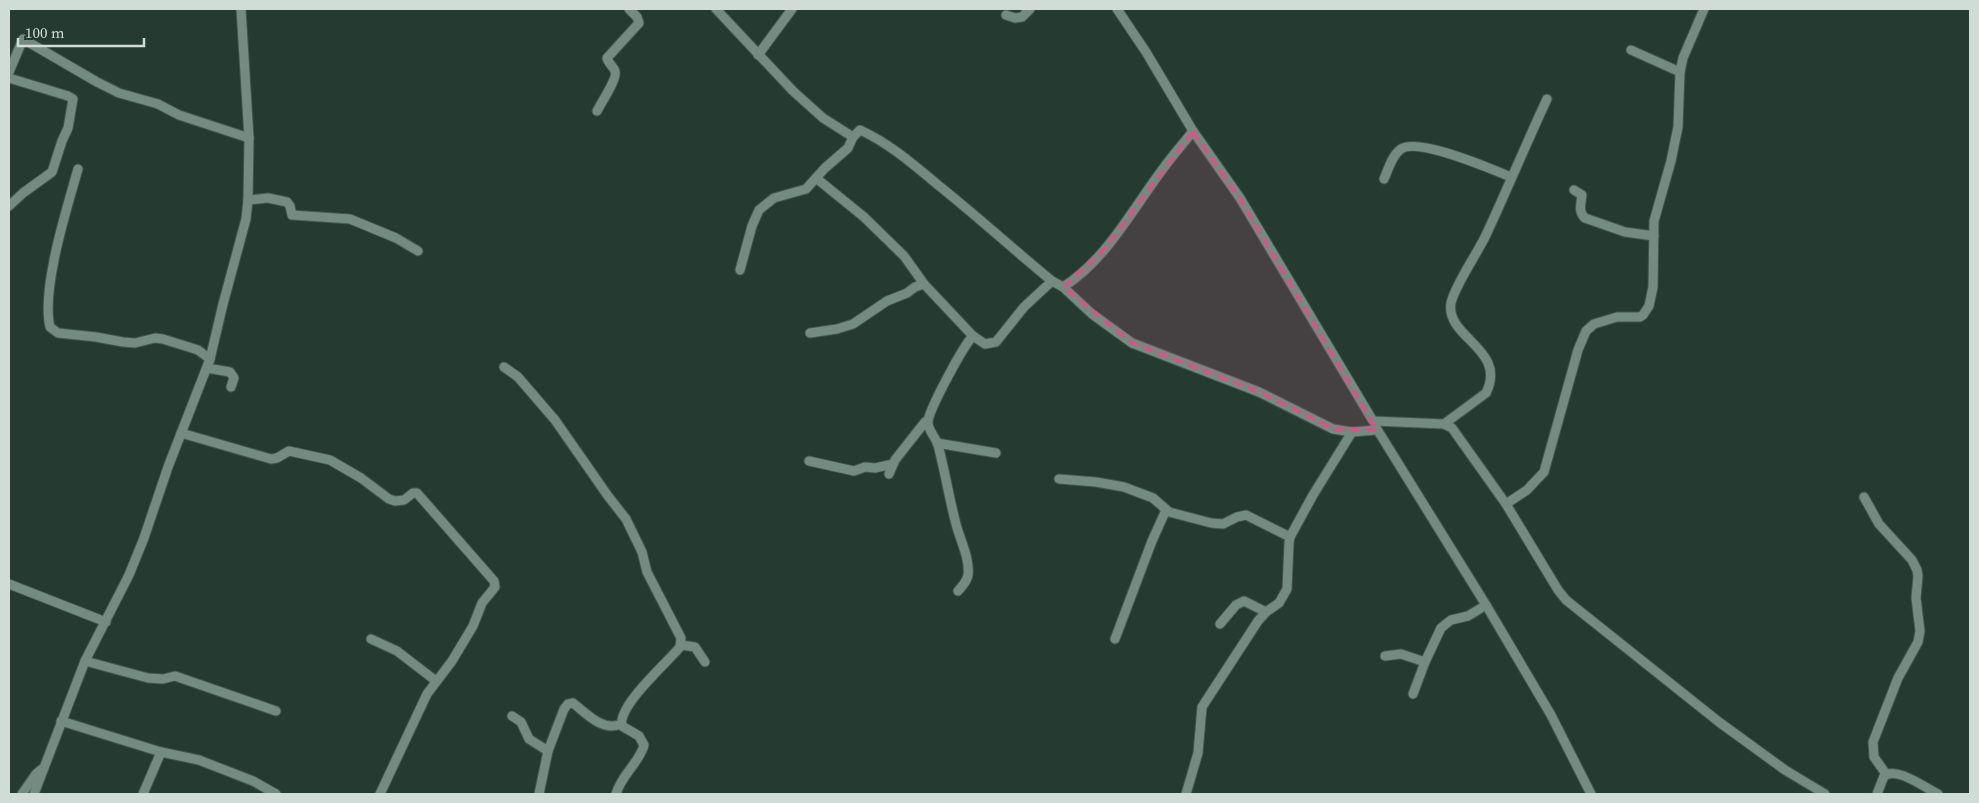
<svg xmlns="http://www.w3.org/2000/svg" width="1979" height="803" viewBox="0 0 1979 803" font-family="'Source Serif 4',serif">
<rect width="100%" height="100%" fill="#253a31"/>
<g fill="none" stroke-linecap="round" stroke-linejoin="round">
<g stroke="#43564e" stroke-width="11">
<g id="minor">
<path d="M716 9 793 91 823 118 853 137 860 130C889 143 914 165 938 185 977 216 1014 250 1052 281L1063 287 1092 314 1132 343 1259 392 1333 429 1352 432 1377 430"/>
<path d="M1117 9 1146 52 1193 131 1240 198 1373 421 1444 424 1452 428 1506 504 1558 590 1566 600 1719 722 1785 770 1825 794"/>
<path d="M1006 15 1015 18 1022 17 1030 9"/>
<path d="M1631 50 1680 72"/>
<path d="M758 55 792 9"/>
<path d="M9 72 23 39 97 82 119 93 158 104 179 115 249 138"/>
<path d="M9 78 68 96 73 99 68 128 62 141 52 172 23 193 9 206"/>
<path d="M597 111C601 103 618 78 615 71 613 66 608 63 607 58L639 23 637 17 629 9"/>
<path d="M78 169C67 208 41 289 50 327L58 333 96 337 123 342 135 343 155 338 163 339 198 350 210 359"/>
<path d="M816 178 864 217 904 256 924 284 973 336 985 344 996 342 1024 307 1052 281"/>
<path d="M1384 179C1388 170 1392 155 1401 149 1418 137 1491 169 1511 177"/>
<path d="M1574 190 1582 195C1581 204 1578 212 1585 218L1625 232 1654 236"/>
<path d="M248 200 268 198 287 202 290 206 292 215 350 219 396 238 418 251"/>
<path d="M740 270 752 226 759 210 774 198 806 189 825 168 848 148 853 137"/>
<path d="M1063 287C1106 260 1132 210 1162 170 1172 156 1183 144 1193 131"/>
<path d="M810 333 837 329 853 324 887 301 907 293 915 287 924 284"/>
<path d="M504 367 518 377 555 420 608 496 626 519 642 552 647 572 681 638 680 647C667 663 617 706 622 726L639 736 644 745C640 762 621 775 616 794"/>
<path d="M207 368 230 372 234 378 231 387"/>
<path d="M1444 424 1486 393C1508 349 1445 338 1451 303 1455 285 1477 254 1486 235 1507 190 1526 144 1547 99"/>
<path d="M1375 426 1486 605 1551 715 1591 794"/>
<path d="M181 433 271 459 277 458 289 451 330 460 361 478 389 499 395 501 404 500 413 493H417L494 581 495 587 482 603 473 626 452 661 427 694 380 794"/>
<path d="M937 443 996 453"/>
<path d="M809 461 854 471 865 467 875 468 893 464"/>
<path d="M889 474 895 460 925 422 928 420"/>
<path d="M1059 479 1096 482 1124 487 1153 498 1169 512 1211 523 1223 524 1237 517 1246 515 1290 537"/>
<path d="M1864 497 1879 524 1912 560 1917 570 1918 576 1916 598 1920 631 1918 642 1898 678 1873 742 1874 757 1886 774"/>
<path d="M1506 504 1527 490 1544 472 1578 350 1586 331 1594 324 1617 317H1640L1643 315 1649 306 1653 287 1654 221 1671 161 1678 127 1680 72 1683 58 1704 9"/>
<path d="M9 584 106 622"/>
<path d="M958 591C962 586 967 582 968 575 970 558 960 540 956 524 949 498 945 471 938 445 936 437 927 430 928 421 930 408 963 346 973 336"/>
<path d="M1220 624 1236 605 1244 601 1266 612"/>
<path d="M371 639 397 651 436 681"/>
<path d="M1115 639 1152 541 1166 510"/>
<path d="M681 645 695 647 705 662"/>
<path d="M1385 656 1401 654 1425 662"/>
<path d="M85 661 148 678 163 679 175 676 276 711"/>
<path d="M1413 694 1425 662 1441 628 1451 620 1468 616 1486 605"/>
<path d="M512 716 521 722 529 739 548 751 539 794"/>
<path d="M61 721 161 752 199 760 253 781 276 794"/>
<path d="M548 751 564 709 568 704 573 703C587 714 603 732 621 724"/>
<path d="M22 794 36 774 42 769"/>
<path d="M34 794 85 661 129 575 144 538 168 467 210 359 223 304 246 219 248 200 249 138 241 9"/>
<path d="M143 794 161 752"/>
<path d="M1186 794 1198 753 1202 707 1258 621 1266 612 1279 603 1287 589 1289 543 1290 537 1313 495 1352 432"/>
<path d="M1877 794 1884 776C1897 766 1925 788 1938 794"/>
</g>
</g>
<use href="#minor" stroke="#738b80" stroke-width="9"/>
</g>
<path fill="#c75d86" fill-opacity="0.2" stroke="#c75d86" stroke-width="4" stroke-dasharray="10 6" stroke-linejoin="round" d="M1193 131 1240 198 1377 430 1333 429 1259 392 1132 343 1063 287 1104 249Z"/>
<rect width="1979" height="803" fill="none" stroke="#d0ddd7" stroke-width="20"/>
<path d="M18 38v8h126v-8" fill="none" stroke="#d0ddd7" stroke-width="2.5"/>
<text x="25" y="38" font-size="15" fill="#d0ddd7" stroke="#253a31" stroke-width="4" paint-order="stroke">100 m</text>
</svg>
